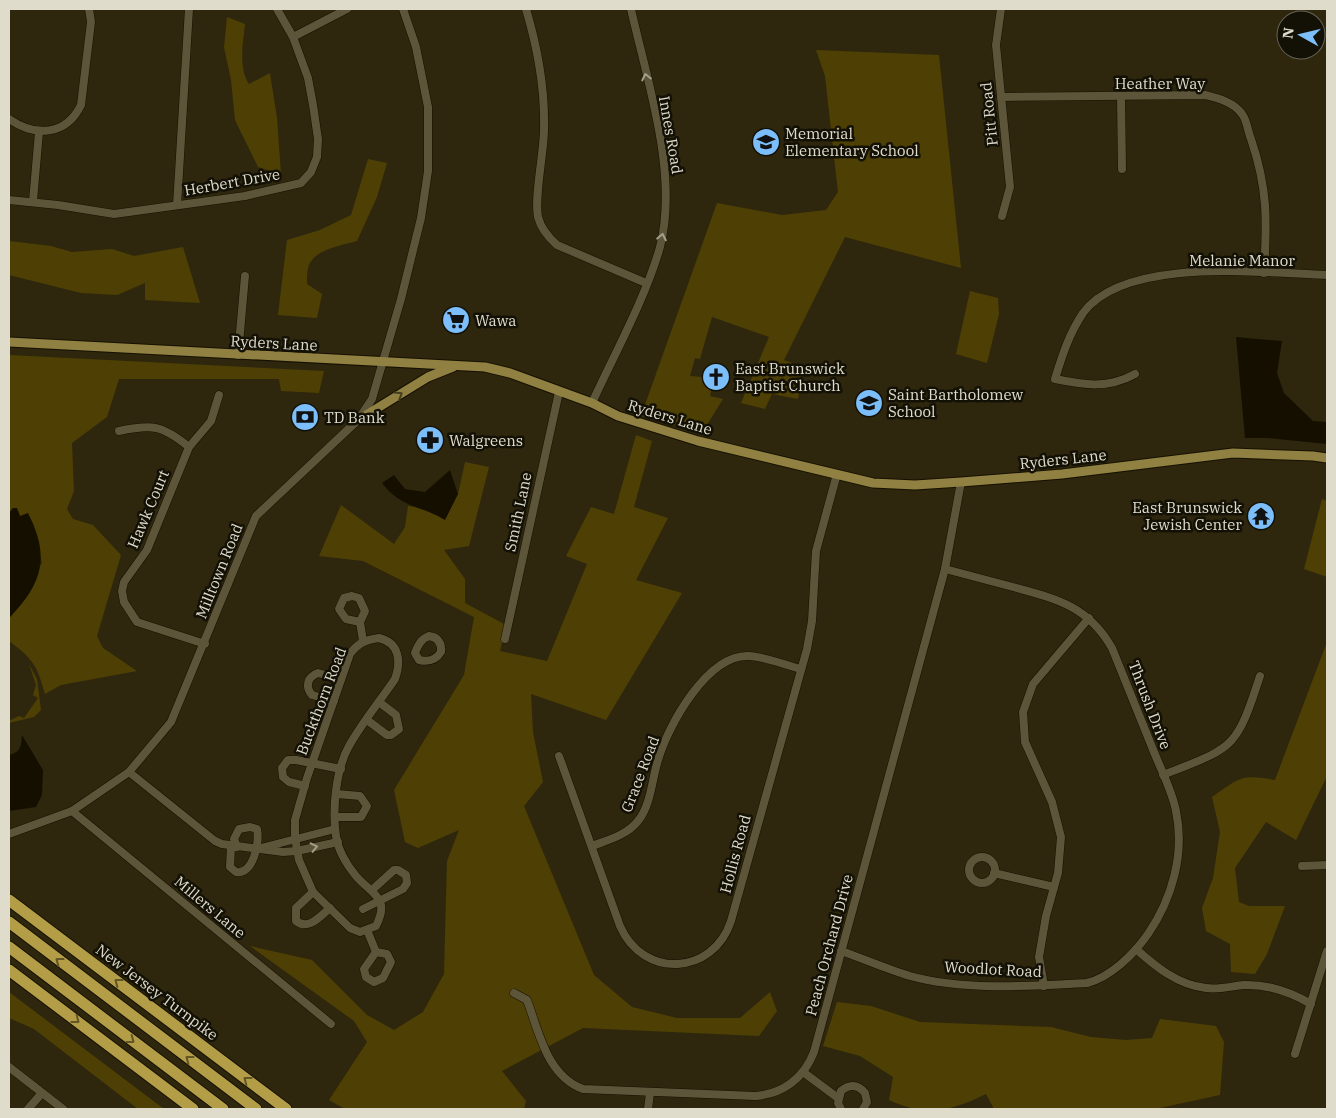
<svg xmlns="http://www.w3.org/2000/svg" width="1336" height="1118" viewBox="0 0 1336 1118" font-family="'IBM Plex Serif',serif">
<rect width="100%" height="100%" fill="#2e270d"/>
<g fill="#4e4004">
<path d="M227 17 245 24C243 43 238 67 249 84L270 73 277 118 281 174 258 167 235 120 231 80 224 47Z"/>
<path d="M816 50 939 55 961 268 845 237 784 360 803 367 798 399 772 394 765 409 741 403 769 337 712 317 700 359 695 358 690 376 714 378 710 396 723 399 702 433 641 416 717 203 782 215 826 210 838 192 825 76Z"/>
<path d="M368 159 387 163 377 197 357 241C343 245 315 249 309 265 307 270 307 278 307 284L322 294 317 318 278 315 287 240 320 230 351 215Z"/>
<path d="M9 241 51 246 72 252 112 249 134 256 183 247 200 303 145 300V283L117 295 81 293 9 275Z"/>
<path d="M970 291 998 298 999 314 987 363 956 354Z"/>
<path d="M9 355 324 371 319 393 281 391 279 379H119L107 417 72 443 74 491 67 509 73 519 93 525 121 555 97 636 103 648 137 671 61 685 45 694C37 665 33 659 9 641V609L11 617 42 563 33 523 20 516 13 508 9 513Z"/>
<path d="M636 435 652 441 634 507 668 518 636 580 682 593 606 720 531 694 533 732 543 782 524 806 594 975 632 1007 677 1018H740L770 992 777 1011 759 1036 583 1028 502 1071 526 1101 524 1109H345L329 1100 367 1042 354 1021 250 946 312 960 367 1015 394 1030 423 1012 444 974 447 861 459 830 418 848 405 842 394 790 464 675 474 617 363 561 319 556 341 505 394 544 405 527 408 506 427 509 445 519 458 494 465 462 489 467 469 546 444 550 465 579V603L506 625 500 651 547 661 587 564 566 556 591 507 614 514Z"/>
<path d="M1322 499 1327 501V577L1304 569Z"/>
<path d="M1327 642V776L1296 840 1266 822 1235 868 1239 902 1249 906H1285L1267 954 1255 974 1231 972 1230 944 1206 931 1202 908 1213 878 1220 832 1212 797C1241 777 1241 774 1275 780Z"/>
<path d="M29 664 37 679 41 710 34 717 9 723V721L19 716 24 718 38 698 33 695 36 685Z"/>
<path d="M9 992 164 1109H138L34 1029 9 1018Z"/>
<path d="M837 1002 871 1006 920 1022 1051 1027 1091 1037 1126 1040 1152 1038 1160 1019 1216 1026 1224 1042 1220 1095 1155 1109H994L986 1094C952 1111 925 1117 889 1100L893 1077 860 1056 823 1046Z"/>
</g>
<g fill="#150f00">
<path d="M1236 337 1282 341 1277 373 1284 393 1313 421 1327 422V444L1267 438H1245Z"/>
<path d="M450 470 458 494 445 520C420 505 401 508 382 483L394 475 405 489 425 492Z"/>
<path d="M13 508H17L20 516 28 513C50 556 43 583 10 617L9 513Z"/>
<path d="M22 735 43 770 42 795 36 807 9 811V755C21 752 21 747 22 735Z"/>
</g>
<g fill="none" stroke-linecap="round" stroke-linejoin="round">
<g stroke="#161000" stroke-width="9">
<g id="minor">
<path d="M526 9C537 46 545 90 544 129 544 153 534 196 538 217 541 229 548 237 557 245L646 283"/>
<path d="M1001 9 996 45 1010 187 1002 216"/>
<path d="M293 37 347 9"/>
<path d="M1121 96 1122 169"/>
<path d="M1001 97 1205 95C1217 98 1234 102 1242 114 1247 120 1248 132 1251 139 1268 189 1267 221 1264 273"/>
<path d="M9 119C35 137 66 136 81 105L91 22 89 9"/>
<path d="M9 200 58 205 114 214 245 196 301 183 311 172 317 157 318 139 313 105 308 78 293 37 277 9"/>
<path d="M33 201 39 132"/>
<path d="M177 205 189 9"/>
<path d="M238 355 245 276"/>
<path d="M1135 374C1108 389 1084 385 1055 379 1062 356 1069 334 1083 313 1125 256 1264 273 1327 275"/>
<path d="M592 403C614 355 646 297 660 247 679 174 647 81 631 9"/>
<path d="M119 431C152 424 162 425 189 447"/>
<path d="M352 596 359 598 365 611 360 622 346 619 339 609 344 598Z"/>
<path d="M360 622 363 641"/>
<path d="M429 636C438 637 442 643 441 652 436 660 428 662 419 660L415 653C418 645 421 639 429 636Z"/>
<path d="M379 638C400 643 401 662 395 679 380 701 362 723 349 746 336 769 332 809 336 836 338 850 347 865 356 876 371 894 391 897 376 926L360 932 350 928 313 892 299 860 295 838V820L307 778 350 654C358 643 365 640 379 638Z"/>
<path d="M505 639 559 392"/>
<path d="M205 644 137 622 124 602 122 591 124 582 147 550 189 447 211 421 219 395"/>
<path d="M334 701 312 695C305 687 307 677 318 673L341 679"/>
<path d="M367 720 387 735H391L399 729 396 715 379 702"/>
<path d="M559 756 620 926C643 979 713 976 731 921L807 649 812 621 816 551 837 474"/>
<path d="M129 772 215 841 222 844 283 852 297 851 338 842"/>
<path d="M1163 775C1234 747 1236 750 1260 676"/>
<path d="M305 786 289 782 283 777 282 768 288 760H296L341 769"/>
<path d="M72 811 331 1024"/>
<path d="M335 817H361L367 806 360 796 337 794"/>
<path d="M9 834 72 811 129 772 171 722 256 516 358 420 372 399 401 299 421 218 428 171V107L416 47 403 9"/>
<path d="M231 846 230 867 236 872C253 875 260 843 257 829L250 827 239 829 234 839 237 847"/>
<path d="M592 846C608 840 627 835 638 821 651 805 652 779 658 760 668 726 707 654 749 656 766 657 785 665 801 669"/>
<path d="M257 849 335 829"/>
<circle cx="982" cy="870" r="13"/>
<path d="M1302 866 1327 865"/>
<path d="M994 873 1054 887"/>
<path d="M313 892 296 908V921C309 931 320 916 330 908"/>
<path d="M363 909 403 889 407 883 406 875 398 870H394L372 890"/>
<path d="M367 930 376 952"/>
<path d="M1136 949C1156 967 1178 985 1206 988 1219 990 1232 986 1244 985 1269 984 1290 992 1311 1004"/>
<path d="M841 951C864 959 887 969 910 976 964 991 1032 986 1087 983 1111 977 1134 954 1148 934 1172 899 1185 854 1176 811 1172 790 1160 768 1152 747 1139 714 1125 681 1112 648 1088 606 1057 599 1013 587 991 581 968 575 945 569"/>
<path d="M376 952 387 954 391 962 383 978 374 982 366 977 364 969Z"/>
<path d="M1044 986 1039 957 1046 916 1058 873 1061 837 1052 802 1025 742 1023 712 1033 684 1089 618"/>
<path d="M514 993 527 1000C539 1032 547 1076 583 1089L755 1096C783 1094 804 1078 814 1052L945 569 961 482"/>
<path d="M1295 1054 1327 951"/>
<path d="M9 1067 63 1109"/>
<path d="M803 1072 838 1098"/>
<path d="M28 1109 42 1093"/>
<path d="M648 1109 650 1093"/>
<path d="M841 1109 838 1103 841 1091C849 1084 858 1084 865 1093L867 1102 863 1109"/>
</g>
</g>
<g stroke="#161000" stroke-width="11">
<g id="major">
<path d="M9 342 485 367 510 373 592 403 618 416 698 441 873 483 915 485 961 482 1062 474 1233 453 1313 456 1327 458"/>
<path d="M358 420 428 377 453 367"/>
</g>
</g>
<g stroke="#161000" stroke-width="13">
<g id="highway">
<path d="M9 900 286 1109"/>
<path d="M9 922 256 1109"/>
<path d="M9 947 223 1109"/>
<path d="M9 970 193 1109"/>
</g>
</g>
<use href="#minor" stroke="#5c5539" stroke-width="8"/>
<use href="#major" stroke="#908041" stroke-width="9"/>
<use href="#highway" stroke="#b39d47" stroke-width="11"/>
</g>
<defs><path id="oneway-chevron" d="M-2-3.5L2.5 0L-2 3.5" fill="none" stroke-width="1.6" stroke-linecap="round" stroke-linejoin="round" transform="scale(1.25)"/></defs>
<g stroke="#a59f8a">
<use href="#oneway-chevron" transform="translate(646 77) rotate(-102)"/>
<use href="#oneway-chevron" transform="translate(662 237) rotate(-79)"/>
<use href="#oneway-chevron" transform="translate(314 847) rotate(-13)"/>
</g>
<use stroke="#453d1e" href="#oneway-chevron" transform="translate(399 395) rotate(-32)"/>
<g stroke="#635626">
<use href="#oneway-chevron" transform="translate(59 961) rotate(-143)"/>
<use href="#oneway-chevron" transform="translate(118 982) rotate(-143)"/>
<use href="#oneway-chevron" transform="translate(76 1020) rotate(37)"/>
<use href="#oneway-chevron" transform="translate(131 1040) rotate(37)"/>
<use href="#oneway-chevron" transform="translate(189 1059) rotate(-143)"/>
<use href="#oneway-chevron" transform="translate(247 1080) rotate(-143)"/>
</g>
<defs>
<g id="school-disc" transform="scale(1.4375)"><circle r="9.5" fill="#7cbef9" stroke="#131006"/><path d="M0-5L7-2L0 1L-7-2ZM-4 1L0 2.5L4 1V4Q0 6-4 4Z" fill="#111"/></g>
<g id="supermarket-disc" transform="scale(1.4375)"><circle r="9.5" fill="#7cbef9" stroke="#131006"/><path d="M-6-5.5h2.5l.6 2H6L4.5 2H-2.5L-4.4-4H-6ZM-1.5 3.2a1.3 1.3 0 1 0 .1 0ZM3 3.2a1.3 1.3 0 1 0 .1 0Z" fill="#111"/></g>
<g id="church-disc" transform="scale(1.4375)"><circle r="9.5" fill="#7cbef9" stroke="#131006"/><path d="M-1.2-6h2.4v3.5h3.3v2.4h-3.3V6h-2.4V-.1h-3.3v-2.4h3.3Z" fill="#111"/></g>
<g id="bank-disc" transform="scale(1.4375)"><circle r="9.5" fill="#7cbef9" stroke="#131006"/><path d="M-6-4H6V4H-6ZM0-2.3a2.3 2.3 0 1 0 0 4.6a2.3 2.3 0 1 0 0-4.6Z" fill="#111"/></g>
<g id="pharmacy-disc" transform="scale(1.4375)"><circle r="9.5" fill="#7cbef9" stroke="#131006"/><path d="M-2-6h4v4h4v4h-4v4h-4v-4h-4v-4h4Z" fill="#111"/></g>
<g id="temple-disc" transform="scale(1.4375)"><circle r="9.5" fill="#7cbef9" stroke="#131006"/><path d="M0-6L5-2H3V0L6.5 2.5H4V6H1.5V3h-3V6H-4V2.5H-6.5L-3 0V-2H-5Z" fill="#111"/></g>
</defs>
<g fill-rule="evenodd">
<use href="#school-disc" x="766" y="142"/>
<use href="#supermarket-disc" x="456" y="320"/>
<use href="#church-disc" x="716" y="377"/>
<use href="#school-disc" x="869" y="403"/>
<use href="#bank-disc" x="305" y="417"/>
<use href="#pharmacy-disc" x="430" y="440"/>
<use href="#temple-disc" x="1261" y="516"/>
</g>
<g text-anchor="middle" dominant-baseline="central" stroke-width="5" stroke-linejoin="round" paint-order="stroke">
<g font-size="15" fill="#e0dccc" stroke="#131006">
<text x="1160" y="83">Heather Way</text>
<text transform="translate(989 114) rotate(-96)">Pitt Road</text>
<text transform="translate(671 135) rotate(80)">Innes Road</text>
<text transform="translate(232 182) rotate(-10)">Herbert Drive</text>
<text x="1242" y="260">Melanie Manor</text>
<text transform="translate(274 343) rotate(3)">Ryders Lane</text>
<text transform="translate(670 417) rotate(17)">Ryders Lane</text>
<text transform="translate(1063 459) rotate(-6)">Ryders Lane</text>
<text transform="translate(148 509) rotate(-67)">Hawk Court</text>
<text transform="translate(518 512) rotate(-78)">Smith Lane</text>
<text transform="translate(219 571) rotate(-68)">Milltown Road</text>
<text transform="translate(321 701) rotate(-69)">Buckthorn Road</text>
<text transform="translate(1150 705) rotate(69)">Thrush Drive</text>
<text transform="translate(640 774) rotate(-69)">Grace Road</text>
<text transform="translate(735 854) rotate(-75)">Hollis Road</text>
<text transform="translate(210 907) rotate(40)">Millers Lane</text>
<text transform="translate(829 945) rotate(-75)">Peach Orchard Drive</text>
<text transform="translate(993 969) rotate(3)">Woodlot Road</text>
<text transform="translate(157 992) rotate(37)">New Jersey Turnpike</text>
</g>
<g font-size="15" fill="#e0dccc" stroke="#131006" text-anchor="start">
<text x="785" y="133">Memorial<tspan x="785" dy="17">Elementary School</tspan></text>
<text x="475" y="320">Wawa</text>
<text x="735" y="368">East Brunswick<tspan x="735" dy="17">Baptist Church</tspan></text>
<text x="888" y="394">Saint Bartholomew<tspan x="888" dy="17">School</tspan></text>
<text x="324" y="417">TD Bank</text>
<text x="449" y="440">Walgreens</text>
<text x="1242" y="507" text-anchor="end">East Brunswick<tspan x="1242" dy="17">Jewish Center</tspan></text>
</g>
</g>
<rect width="1336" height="1118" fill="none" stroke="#e0dccc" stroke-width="20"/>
<g transform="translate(1301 35) rotate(278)"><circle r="24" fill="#131006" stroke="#656255"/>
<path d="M0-4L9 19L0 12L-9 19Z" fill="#7cbef9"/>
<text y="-8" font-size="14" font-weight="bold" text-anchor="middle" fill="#e0dccc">N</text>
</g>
</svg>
